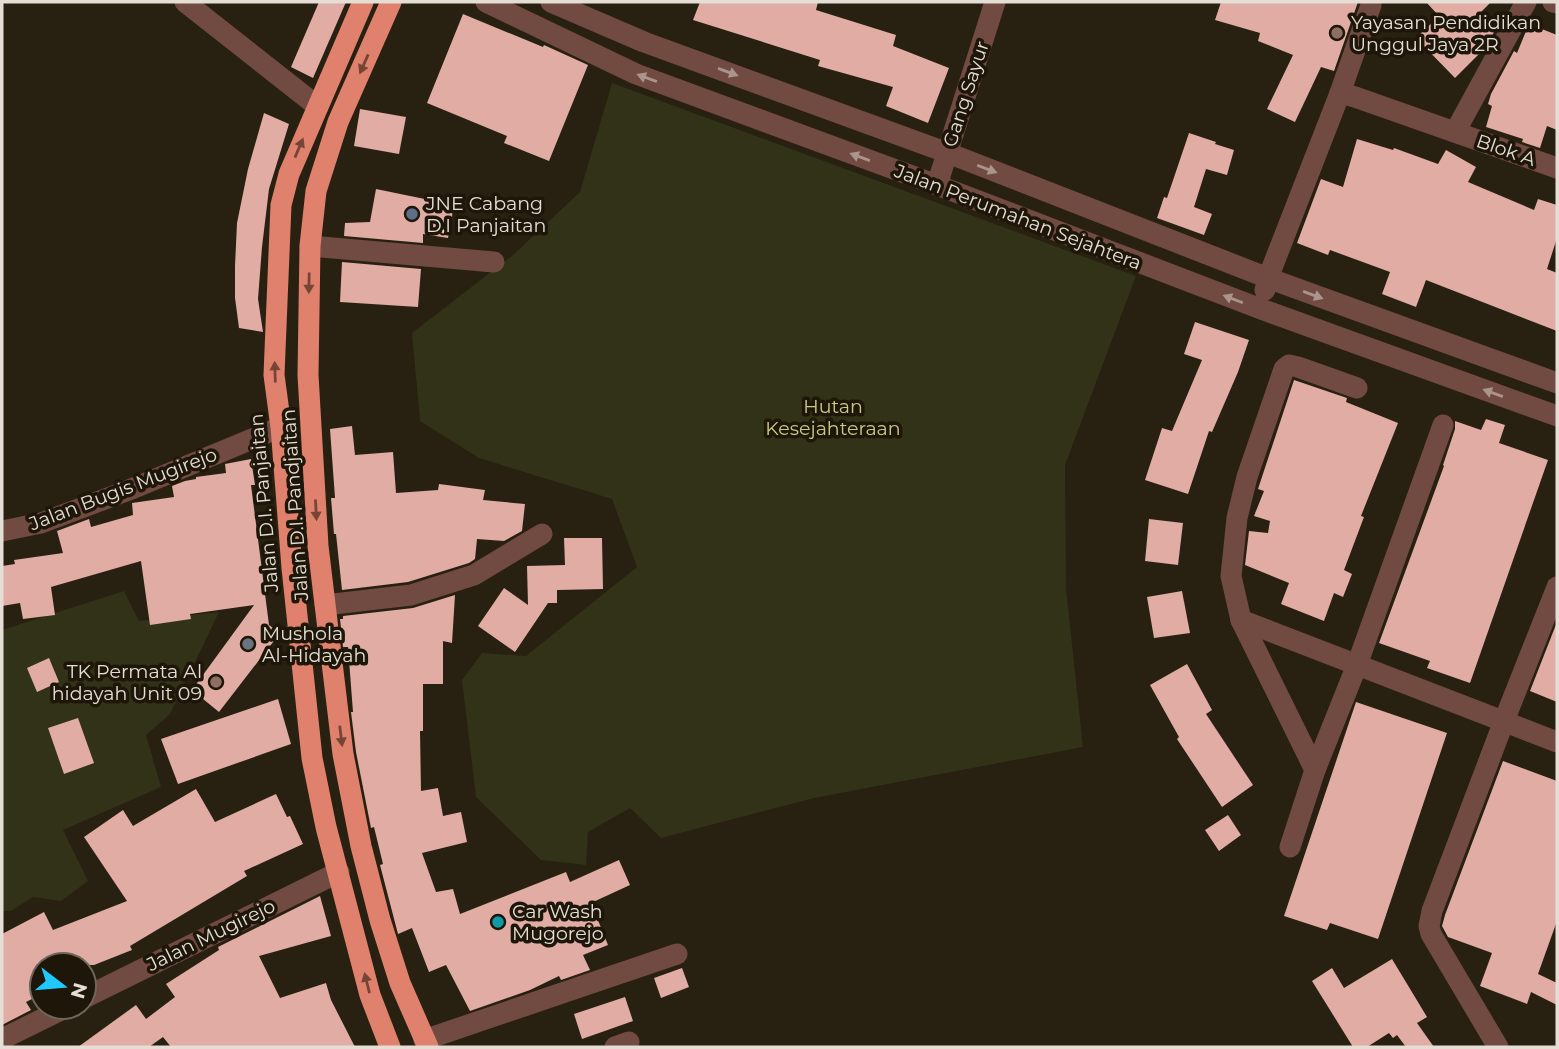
<svg xmlns="http://www.w3.org/2000/svg" width="1559" height="1049" viewBox="0 0 1559 1049" font-family="Montserrat,sans-serif">
<rect width="100%" height="100%" fill="#282011"/>
<g fill="#313217">
<path d="M612 83 1136 276 1065 465 1066 588 1083 747 814 798 661 838 630 808 588 832 586 865 541 860 476 797 462 680 482 653 526 656 637 567 612 499 479 458 420 421 412 333 513 255 580 192Z"/>
<path d="M124 591 139 621 219 612 170 714 146 735 161 787 63 830 88 881 61 901 33 897 11 911H2V630Z"/>
</g>
<g fill="#e0aca4">
<path d="M319 2H346L313 78 291 67Z"/>
<path d="M700 2H818L816 10 896 35 893 46 949 68 928 123 886 106 893 87 818 66 820 60 693 20Z"/>
<path d="M1221 2H1358L1334 71 1321 67 1295 122 1267 109 1293 55 1258 41 1260 33 1215 20Z"/>
<path d="M1426 2H1491L1477 16 1494 32 1487 46 1455 78 1416 38 1439 16Z"/>
<path d="M463 14 543 47 544 45 588 65 549 161 504 143 507 136 427 103Z"/>
<path d="M1529 24 1557 35V130L1547 126 1540 148 1522 142 1523 139 1486 127 1492 106 1488 104 1491 94 1514 51 1517 53Z"/>
<path d="M360 109 406 117 399 154 354 146Z"/>
<path d="M264 113 289 124 269 189 262 247 258 299 263 332 239 328 235 298V266L237 223 248 169Z"/>
<path d="M1189 133 1216 142 1215 144 1234 150 1227 175 1206 169 1194 207 1212 214 1204 235 1157 218 1164 197 1167 198Z"/>
<path d="M1357 139 1393 150 1394 148 1438 164 1446 150 1476 167 1468 182 1534 210 1538 199 1557 205V238L1547 269 1557 273V331L1426 280 1416 307 1382 294 1390 272 1330 250 1328 255 1297 243 1321 179 1343 187Z"/>
<path d="M376 189 454 205 448 238 423 234V243L344 236 345 223 370 222Z"/>
<path d="M342 262 421 269 418 307 340 302Z"/>
<path d="M1195 322 1249 340 1238 372 1212 432 1209 431 1188 494 1145 480 1162 428 1172 431 1202 360 1184 354Z"/>
<path d="M1294 380 1347 398 1346 402 1398 423 1361 516 1364 517 1344 570 1352 574 1343 597 1334 593 1324 621 1281 604 1289 583 1245 565 1249 531 1268 533 1270 521 1254 516 1264 491 1258 489Z"/>
<path d="M1486 419 1505 425 1499 443 1548 460 1470 683 1427 668 1430 661 1379 643 1444 466 1443 465 1455 429V421L1481 430Z"/>
<path d="M352 426 355 455 393 452 396 493 438 490 439 484 485 490 483 500 525 504 522 531 504 541 477 539 475 559 469 563 408 582 342 590 336 534H334L331 498H335L330 429Z"/>
<path d="M251 459 255 485H251L269 625 280 633 219 712 192 690 254 605 190 614 191 619 150 625 141 561 51 587 55 615 23 619 20 603 2 606V566L15 564 14 560 63 553 57 531 89 519 91 527 133 515 132 503 174 497 172 486 185 481 196 479V477L226 473 225 464Z"/>
<path d="M1149 519 1183 523 1178 565 1145 561Z"/>
<path d="M564 538H602L603 589 557 590V603H548L515 652 478 626 504 588 528 605 527 566 565 565Z"/>
<path d="M1182 591 1190 633 1154 638 1147 597Z"/>
<path d="M455 595 452 643 443 641V684H423V731H420L421 791 438 788 443 816 461 812 467 842 422 853 436 892 453 889 460 914 566 872 570 882 619 860 630 885 591 903 608 945 583 955 590 970 561 980 559 976 530 990 470 1011 446 965 429 972 412 928 398 934 380 865 383 864 374 827 371 828 356 752 351 712H353L348 647H343L340 619H343V616L413 608Z"/>
<path d="M1557 622V702L1530 691Z"/>
<path d="M49 658 59 682 37 692 27 668Z"/>
<path d="M1187 664 1212 710 1206 714 1253 785 1222 807 1177 739 1179 737 1150 685Z"/>
<path d="M278 699 291 744 178 784 161 739Z"/>
<path d="M1356 702 1447 733 1378 939 1330 923 1327 930 1284 916Z"/>
<path d="M78 718 94 763 64 774 48 728Z"/>
<path d="M1503 761 1557 781V921L1538 974 1557 983V1005L1531 992 1527 1004 1480 986 1492 953 1448 937 1442 926 1445 915Z"/>
<path d="M196 789 215 822 276 794 287 817 290 816 303 844 244 871 247 876 130 946 132 950 94 965H42V994L26 1002 31 1010 2 1025V934L44 912 53 930 127 901 84 837 123 810 133 826Z"/>
<path d="M1228 815 1241 835 1219 851 1205 830Z"/>
<path d="M320 896 331 936 259 956 280 998 326 983 331 1000 355 1047H171L163 1037 149 1047H78L136 1005 146 1019 175 997 166 984 219 950 218 947Z"/>
<path d="M1392 959 1427 1017 1417 1023 1434 1047H1406L1397 1035 1393 1038 1389 1033 1367 1047H1353L1312 981 1332 968 1344 988Z"/>
<path d="M682 968 689 987 661 998 654 978Z"/>
<path d="M625 997 633 1021 582 1039 574 1014Z"/>
</g>
<g fill="none" stroke-linecap="round" stroke-linejoin="round">
<g stroke="#714a42" stroke-width="21">
<path d="M185 2 317 106"/>
<path d="M486 2 636 74 937 185 1261 309 1557 416"/>
<path d="M551 2 644 42 948 153 1268 278 1557 383"/>
<path d="M1553 2 1557 3"/>
<path d="M1340 93 1371 5"/>
<path d="M1455 132 1526 2"/>
<path d="M937 185 995 2"/>
<path d="M310 246 494 262"/>
<path d="M1265 290 1268 278 1340 93 1355 97 1557 168"/>
<path d="M2 531 41 523 129 490 281 427"/>
<path d="M325 605 411 595 474 575 542 534"/>
<path d="M1241 620 1557 742"/>
<path d="M1315 770 1241 620 1231 576 1237 518 1247 477 1284 369 1289 365 1298 367 1357 388"/>
<path d="M1290 847 1315 770 1357 665 1443 425"/>
<path d="M84 998 339 872"/>
<path d="M2 1039 67 1007"/>
<path d="M424 1040 677 954"/>
<path d="M615 1047 629 1042"/>
<path d="M1498 1047 1431 934 1429 926 1432 911 1504 721 1557 587"/>
</g>
<g stroke="#e0816d" stroke-width="21">
<path d="M363 2 289 174 281 205 274 375 281 427 292 568 312 758 326 827 370 995 390 1047"/>
<path d="M391 2 338 122 316 191 310 246 308 375 318 546 343 754 361 846 380 920 400 983 428 1047"/>
</g>
</g>
<defs><path id="oneway-solid" d="M-6-.8H1V-3.2L6.5 0L1 3.2V.8H-6Z" transform="scale(1.75)"/></defs>
<g fill="#754635">
<use href="#oneway-solid" transform="translate(364 64) rotate(114)"/>
<use href="#oneway-solid" transform="translate(299 148) rotate(-67)"/>
<use href="#oneway-solid" transform="translate(309 283) rotate(91)"/>
<use href="#oneway-solid" transform="translate(275 372) rotate(-92)"/>
<use href="#oneway-solid" transform="translate(316 510) rotate(87)"/>
<use href="#oneway-solid" transform="translate(341 736) rotate(83)"/>
<use href="#oneway-solid" transform="translate(367 983) rotate(-104)"/>
</g>
<g fill="#aa948c">
<use href="#oneway-solid" transform="translate(728 72) rotate(20)"/>
<use href="#oneway-solid" transform="translate(647 78) rotate(-160)"/>
<use href="#oneway-solid" transform="translate(860 157) rotate(-160)"/>
<use href="#oneway-solid" transform="translate(987 169) rotate(21)"/>
<use href="#oneway-solid" transform="translate(1313 295) rotate(20)"/>
<use href="#oneway-solid" transform="translate(1233 299) rotate(-159)"/>
<use href="#oneway-solid" transform="translate(1493 393) rotate(-160)"/>
</g>
<g fill="#8d6e63" stroke="#1e1608" stroke-width="2.5">
<circle cx="1337" cy="33" r="7"/>
<circle cx="216" cy="682" r="7"/>
</g>
<circle fill="#5c6f8a" stroke="#1e1608" stroke-width="2.5" cx="412" cy="214" r="7"/>
<circle fill="#6b7280" stroke="#1e1608" stroke-width="2.5" cx="248" cy="644" r="7"/>
<circle fill="#0f9aa8" stroke="#1e1608" stroke-width="2.5" cx="498" cy="922" r="7"/>
<g text-anchor="middle" dominant-baseline="central" stroke-width="7" stroke-linejoin="round" paint-order="stroke">
<g font-size="19" fill="#e4ded5" stroke="#1e1608" text-anchor="start">
<text x="1351" y="22">Yayasan Pendidikan<tspan x="1351" dy="22">Unggul Jaya 2R</tspan></text>
<text x="426" y="203">JNE Cabang<tspan x="426" dy="22">D.I Panjaitan</tspan></text>
<text x="262" y="633">Mushola<tspan x="262" dy="22">Al-Hidayah</tspan></text>
<text x="202" y="671" text-anchor="end">TK Permata Al<tspan x="202" dy="22">hidayah Unit 09</tspan></text>
<text x="512" y="911">Car Wash<tspan x="512" dy="22">Mugorejo</tspan></text>
</g>
<g font-size="19" fill="#e4ded5" stroke="#1e1608">
<text transform="translate(966 94) rotate(-72)">Gang Sayur</text>
<text transform="translate(1506 150) rotate(19)">Blok A</text>
<text transform="translate(1018 217) rotate(21)">Jalan Perumahan Sejahtera</text>
<text transform="translate(123 489) rotate(-21)">Jalan Bugis Mugirejo</text>
<text transform="translate(264 503) rotate(-95)">Jalan D.I. Panjaitan</text>
<text transform="translate(295 505) rotate(-94)">Jalan D.I. Pandjaitan</text>
<text transform="translate(211 935) rotate(-26)">Jalan Mugirejo</text>
</g>
<g font-size="19" fill="#c8cb84" stroke="#1e1608">
<text x="833" y="406">Hutan<tspan x="833" dy="22">Kesejahteraan</tspan></text>
</g>
</g>
<rect width="1559" height="1049" fill="none" stroke="#e4ded5" stroke-width="7"/>
<g transform="translate(63 986) rotate(106)"><circle r="33" fill="#1e1608" stroke="#6d665a" stroke-width="2"/>
<path d="M0-5L12 26L0 18L-12 26Z" fill="#1fc9fd"/>
<text y="-10" font-size="19" font-weight="bold" text-anchor="middle" fill="#e4ded5">N</text>
</g>
</svg>
